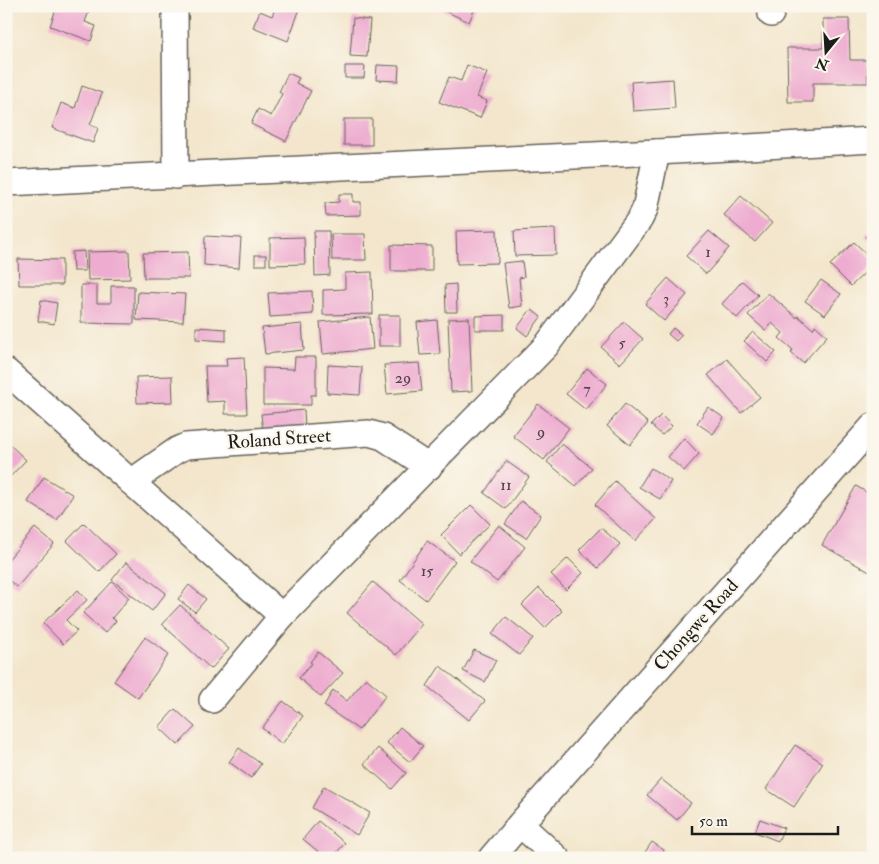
<svg xmlns="http://www.w3.org/2000/svg" width="879" height="864" viewBox="0 0 879 864" font-family="'IM FELL Double Pica',serif">
<rect width="100%" height="100%" fill="#fbf7ec"/>
<filter id="ink" filterUnits="userSpaceOnUse"><feTurbulence type="fractalNoise" baseFrequency=".02" numOctaves="2"/><feDisplacementMap in="SourceGraphic" scale="10" xChannelSelector="R" yChannelSelector="G"/><feConvolveMatrix kernelMatrix="1 2 1 2 8 2 1 2 1" color-interpolation-filters="sRGB"/></filter>
<filter id="wash" filterUnits="userSpaceOnUse"><feTurbulence type="fractalNoise" baseFrequency=".0096" numOctaves="4" result="noise"/><feDisplacementMap in="SourceGraphic" scale="20" xChannelSelector="R" yChannelSelector="G"/><feGaussianBlur stdDeviation="1.12" result="paint"/><feColorMatrix in="noise" values="0 0 0 0 0 0 0 0 0 0 0 0 0 0 0 0 0 1.4 0 .05"/><feComposite in="paint" operator="in"/></filter>
<g filter="url(#wash)">
<rect width="100%" height="100%" fill="#f3e6cc"/>
<g id="blocks">
<g fill="#eeadd0">
<path d="M57 6H91L85 22 96 26 91 41 50 26Z"/>
<path d="M276 6H301L288 41 253 27 260 11 272 16Z"/>
<path d="M434 6H476L469 22Z"/>
<rect x="655" y="6" width="23" height="4"/>
<path d="M353 18 370 20 367 57 350 56Z"/>
<path d="M823 19H849L850 60H867L868 83H813V102H788L787 48H823Z"/>
<path d="M377 65 399 66 398 81 376 80Z"/>
<path d="M467 65 487 73 477 97 487 101 480 118 439 102 449 77 461 81Z"/>
<path d="M345 66H365L364 78H345Z"/>
<path d="M288 73 299 78 296 83 311 91 286 141 251 124 258 109 271 116 282 94 279 92Z"/>
<path d="M673 79 675 108 633 111 631 82Z"/>
<path d="M82 86 102 93 90 125 98 128 93 143 52 128 61 103 75 108Z"/>
<rect x="344" y="119" width="28" height="26"/>
<path d="M339 194H353V202H361V215L326 216 325 203 339 202Z"/>
<path d="M741 196 772 223 755 242 724 215Z"/>
<path d="M873 227V244L865 237Z"/>
<path d="M555 229 556 255 515 256 514 231Z"/>
<path d="M497 230 498 263 457 264 456 231Z"/>
<path d="M314 231H329L330 275 315 276Z"/>
<path d="M709 231 729 248 706 274 686 256Z"/>
<path d="M331 234H365L366 260H332Z"/>
<path d="M205 236 241 238 239 268 204 265Z"/>
<path d="M304 237 305 264 270 265V238Z"/>
<path d="M854 242 873 260V265L851 286 830 265Z"/>
<path d="M391 245 432 246V271H391Z"/>
<path d="M84 251 85 271H73L72 252Z"/>
<path d="M129 251 130 279 88 280 87 252Z"/>
<path d="M188 252 189 278H144L143 253Z"/>
<rect x="255" y="255" width="11" height="10"/>
<path d="M18 259 62 260V285H19Z"/>
<path d="M522 261 524 277 519 278 522 306 509 308 503 263Z"/>
<path d="M372 272 373 314 323 315V290L345 289V273Z"/>
<path d="M668 278 687 295 664 321 645 304Z"/>
<path d="M821 280 841 294 825 315 805 301Z"/>
<path d="M742 281 758 295 737 318 722 304Z"/>
<path d="M456 284 457 312H446L445 285Z"/>
<path d="M81 285H97V303H111V286H134V324L81 323Z"/>
<path d="M312 291 313 314 270 317 268 293Z"/>
<path d="M138 292 185 294 183 322 136 320Z"/>
<path d="M768 293 797 318 798 316 813 329 815 325 827 336 803 363 791 353 793 350 779 338 783 333 772 323 766 331 748 315Z"/>
<path d="M41 300 57 303 54 324 38 321Z"/>
<path d="M531 309 541 317 527 336 517 328Z"/>
<rect x="379" y="315" width="21" height="31"/>
<path d="M504 315V330H475V316Z"/>
<path d="M370 317 373 349 323 354 320 322Z"/>
<path d="M469 318 472 391 451 392 448 319Z"/>
<path d="M437 320 440 354 420 355 417 322Z"/>
<path d="M624 322 643 339 620 364 601 347Z"/>
<path d="M302 324 304 350 265 354 262 328Z"/>
<path d="M196 327 226 329V341L196 339Z"/>
<path d="M673 328 682 335 676 341 668 334Z"/>
<path d="M753 332 776 352 767 362 744 341Z"/>
<path d="M244 357 247 414H225V401L207 402 205 366H227L226 358Z"/>
<path d="M295 357H316V395H311V405H263V368L294 369Z"/>
<path d="M727 359 760 397 741 413 708 375Z"/>
<path d="M419 363 422 391 387 394 384 365Z"/>
<path d="M328 365 362 367 360 395 327 393Z"/>
<path d="M587 368 607 384 586 410 566 394Z"/>
<path d="M172 376 173 402 137 403 136 377Z"/>
<path d="M538 404 569 428 544 460 513 436Z"/>
<path d="M625 404 648 423 630 445 607 426Z"/>
<path d="M708 407 724 418 713 434 697 423Z"/>
<path d="M304 410 305 427 263 431 261 414Z"/>
<path d="M661 415 672 426 662 435 651 425Z"/>
<path d="M684 438 699 454 684 471 668 457Z"/>
<path d="M6 441 26 460 8 479 6 478Z"/>
<path d="M562 444 592 468 576 486 547 462Z"/>
<path d="M506 461 529 477 506 509 484 493Z"/>
<path d="M651 468 671 481 660 499 639 487Z"/>
<path d="M44 477 73 495 57 520 28 502Z"/>
<path d="M615 481 656 519 635 541 595 505Z"/>
<path d="M856 486 873 496V574L822 545Z"/>
<path d="M521 501 541 515 526 538 505 524Z"/>
<path d="M471 505 490 524 459 554 441 535Z"/>
<path d="M84 523 116 554 99 572 67 541Z"/>
<path d="M499 525 525 547 497 582 470 561Z"/>
<path d="M35 528 54 544 17 587 6 578V562Z"/>
<path d="M601 528 620 544 598 568 579 550Z"/>
<path d="M427 541 455 561 426 600 400 580Z"/>
<path d="M568 558 583 573 566 590 551 574Z"/>
<path d="M126 562 166 593 152 611 112 580Z"/>
<path d="M112 582 129 598 112 618 116 621 105 633 83 613Z"/>
<path d="M373 582 422 624 396 655 347 613Z"/>
<path d="M189 585 206 599 195 612 178 599Z"/>
<path d="M539 588 562 611 545 628 522 605Z"/>
<path d="M78 590 87 600 66 620 77 631 63 644 43 623Z"/>
<path d="M180 605 229 649 211 669 162 624Z"/>
<path d="M506 617 533 638 519 655 492 634Z"/>
<path d="M145 637 169 654 138 698 114 681Z"/>
<path d="M474 650 496 660 485 682 463 671Z"/>
<path d="M318 652 343 673 321 697 299 678 312 663 310 662Z"/>
<path d="M440 666 485 701 469 720 427 686Z"/>
<path d="M366 678 386 695 359 730 324 706 333 690 347 701Z"/>
<path d="M283 701 303 716 282 744 262 728Z"/>
<path d="M175 709 195 727 178 745 159 727Z"/>
<path d="M400 727 423 746 410 762 387 743Z"/>
<path d="M795 745 823 763 794 807 766 789Z"/>
<path d="M239 748 261 764 251 778 229 762Z"/>
<path d="M378 748 406 773 392 789 364 764Z"/>
<path d="M661 779 691 803 677 820 647 795Z"/>
<path d="M324 786 370 813 357 835 312 808Z"/>
<path d="M760 819 784 828 778 841 755 832Z"/>
<path d="M318 821 345 843 332 858H326L303 839Z"/>
<path d="M652 842 664 850 659 858H641Z"/>
</g>
</g>
</g>
<g filter="url(#ink)">
<use href="#blocks" fill-opacity="0" stroke="#67635a" stroke-width="1"/>
<g fill="none" stroke-linecap="round" stroke-linejoin="round">
<g stroke="#67635a" stroke-width="28">
<g id="minor">
<path d="M175 6 176 176"/>
<path d="M770 6 771 14"/>
<path d="M6 183 657 152 873 140"/>
<path d="M6 371 282 616"/>
<path d="M131 482 177 450 186 446 369 433 383 437 429 467"/>
<path d="M212 700 282 616 546 346 640 219 645 209 657 152"/>
<path d="M520 824 873 426"/>
<path d="M491 858 520 824 557 858"/>
</g>
</g>
<use href="#minor" stroke="#fff" stroke-width="25"/>
</g>
</g>
<g text-anchor="middle" dominant-baseline="central" stroke-width="5" stroke-linejoin="round" paint-order="stroke">
<g font-size="16" fill="#504049">
<text x="708" y="252">1</text>
<text x="666" y="299">3</text>
<text x="622" y="343">5</text>
<text x="403" y="378">29</text>
<text x="587" y="389">7</text>
<text x="541" y="432">9</text>
<text x="506" y="485">11</text>
<text x="427" y="571">15</text>
</g>
<g font-size="19" fill="#1c1c1c" stroke="#fbf7ec">
<text transform="translate(279 439) rotate(-4)">Roland Street</text>
<text transform="translate(696 625) rotate(-48)">Chongwe Road</text>
</g>
</g>
<rect width="879" height="864" fill="none" stroke="#fbf7ec" stroke-width="25"/>
<g transform="translate(826 52) rotate(198)" stroke="#fbf7ec" stroke-width="4" paint-order="stroke">
<path d="M0-4L9 19L0 12L-9 19Z" fill="#1c1c1c"/>
<text y="-8" font-size="14" font-weight="bold" text-anchor="middle" fill="#1c1c1c">N</text>
</g>
<path d="M692 826v8h146v-8" fill="none" stroke="#1c1c1c" stroke-width="2.5"/>
<text x="699" y="826" font-size="15" fill="#1c1c1c" stroke="#fbf7ec" stroke-width="4" paint-order="stroke">50 m</text>
</svg>
